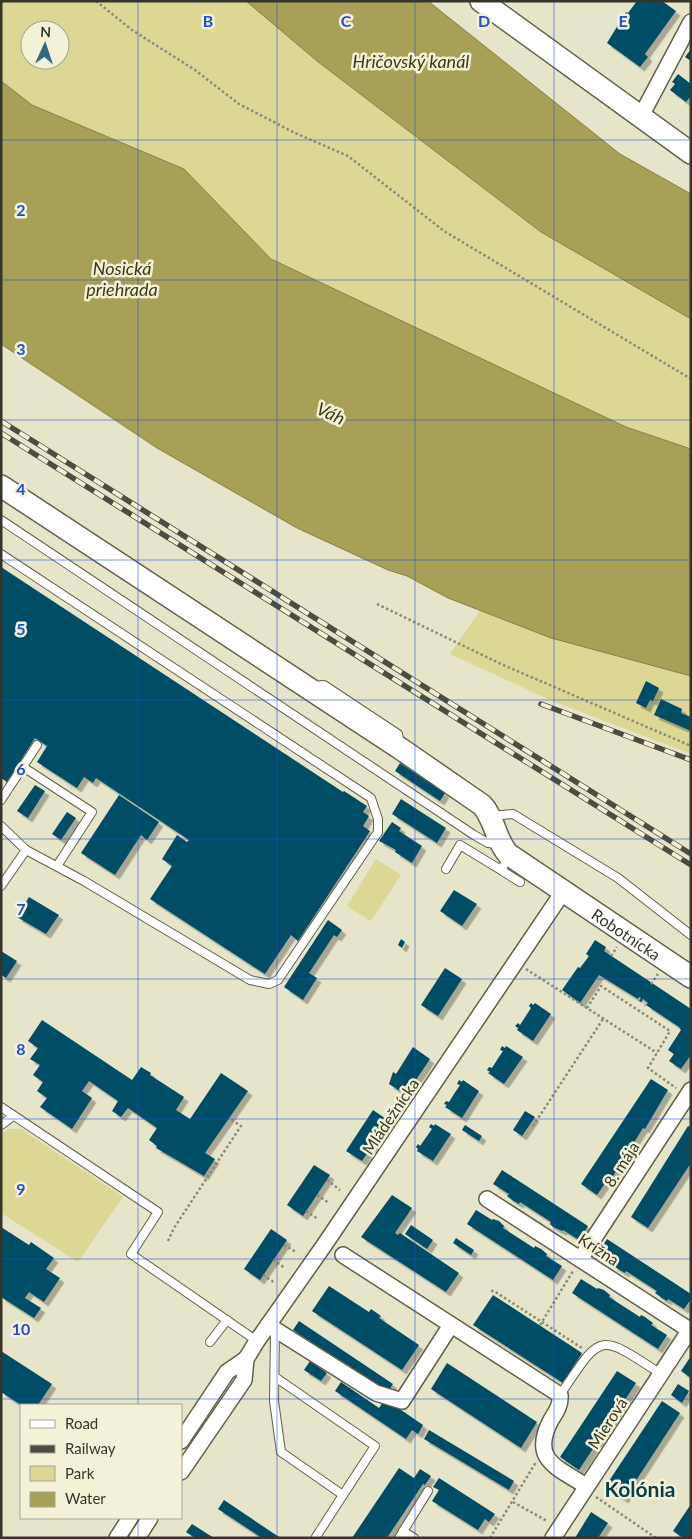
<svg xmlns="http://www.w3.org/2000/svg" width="692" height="1539" viewBox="0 0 692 1539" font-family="Lato,sans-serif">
<defs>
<filter id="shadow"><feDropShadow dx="4.5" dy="4.5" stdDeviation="0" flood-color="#0004"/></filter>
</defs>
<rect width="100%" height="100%" fill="#e6e4c9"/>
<g fill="#ddd796" fill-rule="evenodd">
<path d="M1 1H246L317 61 541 232 691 319V449L626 427 271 259 184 169 32 105 1 81ZM30 30H60V60H30Z"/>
<path d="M481 609 551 638 691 676V754L550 700 450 654Z"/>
<path d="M376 859 401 875 371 921 347 906Z"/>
<path d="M8 1129H21L123 1197 78 1262 1 1213V1133Z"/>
</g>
<g fill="#a8a056" stroke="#868049">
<path d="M246 1H428L620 154 691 194V319L541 232 317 61Z"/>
<path d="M1 81 32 105 184 169 271 259 626 427 691 449V676L551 638 448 598 407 576 388 570 297 528 157 448 1 344Z"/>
</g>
<g fill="#034d66" filter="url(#shadow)">
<path d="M637 1H662L676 11 645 54 648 57 640 67 607 43 626 12 628 13Z"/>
<path d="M691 49V61L685 57Z"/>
<path d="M678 74 691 84V96L686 102 670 90 675 84 672 82Z"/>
<path d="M1 567 343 792 344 791 367 806 363 812 369 816 363 826 370 831 298 941 291 935 265 974 150 899 172 866 162 859 177 835 187 842 189 840 96 778 93 783 84 777 77 788 37 762 47 746 35 738 7 782 1 778Z"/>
<path d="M646 681 659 688 653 701 650 700 646 708 636 703Z"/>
<path d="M661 699 682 709 681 713 691 717V731L654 715Z"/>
<path d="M400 763 445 793 440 801 395 771Z"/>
<path d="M35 785 45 791 28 818 17 811Z"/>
<path d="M119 795 159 822 147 840 141 835 115 875 81 853Z"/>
<path d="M401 799 446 828 437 843 392 814Z"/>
<path d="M67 812 76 818 61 840 52 834Z"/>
<path d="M392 822 401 828 399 831 422 846 412 863 395 852 396 850 379 841Z"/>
<path d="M454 890 477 904 462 926 440 911Z"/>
<path d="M29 897 59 915 46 934 17 917Z"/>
<path d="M328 920 342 930 337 937 334 935 309 973 317 978 303 1000 284 987Z"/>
<path d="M401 939 405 942 402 948 398 945Z"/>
<path d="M595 940 606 947 604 951 691 1009V1055L681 1069 669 1061 674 1054 668 1050 681 1030 679 1027 646 1005 648 1003 643 999 641 1002 639 1001 641 998 639 997 638 999 599 975 580 1003 562 990 578 967 580 968 589 956 586 954Z"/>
<path d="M1 951 17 961 6 978 1 975Z"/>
<path d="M445 968 462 979 438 1016 421 1005Z"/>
<path d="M531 1003 533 1005 535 1003 551 1014 533 1041 517 1030 518 1028 515 1026 518 1023 520 1025 531 1008 529 1006Z"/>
<path d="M42 1020 132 1080 141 1067 151 1073 150 1075 184 1097 176 1110 190 1119 221 1073 248 1091 205 1153 215 1159 204 1176 156 1148 157 1146 149 1140 157 1128 128 1108 121 1117 112 1111 118 1101 89 1081 82 1091 92 1098 72 1129 40 1107 47 1098 37 1091 43 1082 33 1075 40 1065 30 1059 38 1048 28 1041Z"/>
<path d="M502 1046 505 1048 506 1046 523 1057 504 1084 488 1073 490 1072 487 1070 489 1067 492 1068 497 1060 503 1051 500 1050Z"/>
<path d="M413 1047 430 1059 406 1095 389 1084 393 1072 396 1074Z"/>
<path d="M651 1079 668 1090 645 1129 643 1128 610 1181 608 1179 597 1195 581 1184Z"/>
<path d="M459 1080 462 1082 463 1080 479 1091 462 1118 445 1107 447 1105 444 1104 446 1101 449 1102 454 1094 460 1085 457 1084Z"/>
<path d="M373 1110 389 1121 362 1161 346 1151Z"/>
<path d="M525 1111 535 1117 522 1136 513 1130Z"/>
<path d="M431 1124 434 1126 435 1124 451 1134 433 1161 417 1151 418 1149 416 1147 418 1144 420 1146 432 1129 429 1127Z"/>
<path d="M465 1125 482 1136 479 1141 462 1130Z"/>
<path d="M688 1126 691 1127V1163L648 1228 631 1217Z"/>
<path d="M314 1165 330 1175 303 1216 287 1205Z"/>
<path d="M502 1170 588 1226 579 1240 563 1230 562 1231 553 1227 550 1224 551 1222 520 1202 519 1204 512 1200 507 1196 509 1194 493 1184Z"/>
<path d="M392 1195 412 1208 395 1233 398 1235 400 1233 459 1273 446 1292 361 1237Z"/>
<path d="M476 1210 492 1220 493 1219 499 1221 504 1226 503 1228 534 1248 535 1246 541 1249 547 1254 546 1256 562 1266 553 1280 467 1224Z"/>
<path d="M411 1225 433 1240 427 1249 405 1234Z"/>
<path d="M1 1227 29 1245 31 1242 54 1258 46 1269 60 1278 44 1302 29 1292 25 1298 41 1308 34 1318 1 1297Z"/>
<path d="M271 1229 287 1240 260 1280 244 1269Z"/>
<path d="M456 1238 474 1250 471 1255 453 1243Z"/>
<path d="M607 1239 691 1294V1299L684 1309 668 1299 667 1301 662 1298 655 1293 657 1291 626 1271 625 1273 618 1269 613 1265 614 1263 598 1253Z"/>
<path d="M581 1279 597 1289 598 1288 604 1290 610 1295 609 1297 640 1317 641 1315 645 1317 653 1323 651 1325 667 1335 658 1349 572 1293Z"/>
<path d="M329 1286 369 1312 371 1309 381 1316 379 1318 419 1345 402 1370 312 1311Z"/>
<path d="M493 1295 582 1353 563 1383 473 1325Z"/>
<path d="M299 1321 393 1384 387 1393 293 1330Z"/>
<path d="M1 1351 52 1384 38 1405H21L1 1392Z"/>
<path d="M691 1356V1378L681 1371Z"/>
<path d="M310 1361 327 1373 321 1381 304 1370Z"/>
<path d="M447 1363 537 1422 521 1448 431 1389Z"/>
<path d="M617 1371 636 1383 579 1470 560 1457Z"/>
<path d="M341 1382 379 1408 385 1399 423 1425 418 1434 412 1430 406 1439 335 1391Z"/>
<path d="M678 1384 689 1391 682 1403 671 1395Z"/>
<path d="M662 1401 680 1413 624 1499 605 1487Z"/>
<path d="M429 1430 514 1481 509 1490 424 1439Z"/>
<path d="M399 1468 414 1478 420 1469 431 1476 425 1485 423 1484 387 1538H352Z"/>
<path d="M439 1478 495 1514 489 1522 485 1519 478 1530 432 1501 439 1490 433 1487Z"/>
<path d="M224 1500 273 1533 281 1538H262L218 1509Z"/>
<path d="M691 1504V1538H683L673 1531Z"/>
<path d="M591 1512 608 1523 598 1538H575Z"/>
<path d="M192 1524 214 1538H195L186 1532Z"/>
</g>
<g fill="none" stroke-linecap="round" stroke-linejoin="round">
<g stroke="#626049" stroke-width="10">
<g id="lane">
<path d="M1 520 474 835 488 843 497 844"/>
<path d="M1 554 371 798 378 819V832L278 980 269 984 250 980 84 881 26 850 1 886"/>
<path d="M314 686 324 685 398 734 400 744"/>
<path d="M23 767 92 812 57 866"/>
<path d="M1 800 37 745"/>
<path d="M490 816 513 814 618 878 691 935"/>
<path d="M1 826 26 850"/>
<path d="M446 869 460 845 501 870 509 857"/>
<path d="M501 870 520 882"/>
<path d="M1 1107 158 1212 131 1254 257 1341"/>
<path d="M1 1125 13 1116"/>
<path d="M210 1342 227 1320"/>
<path d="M275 1377 375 1446 343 1495 281 1452 274 1401 275 1329"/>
<path d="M560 1395C602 1333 597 1332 661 1374"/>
<path d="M403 1531 414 1538"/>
<path d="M316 1537 343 1495"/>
<path d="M399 1538 428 1491"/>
</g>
</g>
<g stroke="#626049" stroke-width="18">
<g id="street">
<path d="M640 118 691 22"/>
<path d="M487 1199 691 1331"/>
<path d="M343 1255 560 1395C561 1405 556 1412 551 1420 530 1460 557 1467 586 1486"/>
<path d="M581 1258 691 1090"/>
<path d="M268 1325 376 1393 402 1401 451 1325"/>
<path d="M181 1441 227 1372 246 1359"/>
<path d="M181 1472 244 1380 246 1359 257 1341 325 1244 563 892"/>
<path d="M117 1538 130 1518"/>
<path d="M137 1538 150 1518"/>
<path d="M553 1538 691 1328"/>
</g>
</g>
<g stroke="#626049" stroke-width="24">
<g id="secondary">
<path d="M481 1 691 153"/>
<path id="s1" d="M1 486 401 749 482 805C495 819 495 839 508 854L691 977"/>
</g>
</g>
<g stroke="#8b8a77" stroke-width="2.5" stroke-dasharray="2.5 2.5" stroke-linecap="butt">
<path d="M96 1 132 30 195 70 239 104 295 133 348 156 444 231 691 379"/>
<path d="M377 604 501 664 691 746"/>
<path d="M611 956 617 947"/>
<path d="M526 969 657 1053"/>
<path d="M651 984 658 974"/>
<path d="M587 1008 601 986 670 1031 648 1068 676 1088"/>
<path d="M533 1126 603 1019"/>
<path d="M327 1180 340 1190"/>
<path d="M317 1195 329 1203"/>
<path d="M306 1211 318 1219"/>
<path d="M168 1241 174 1228 241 1126 230 1119"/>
<path d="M284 1245 296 1252"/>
<path d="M273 1260 285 1268"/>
<path d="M263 1275 275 1283"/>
<path d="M491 1291H494L582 1348"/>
<path d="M540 1325 573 1271"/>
<path d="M596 1497 656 1538"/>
<path d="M513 1502 547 1521"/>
<path d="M490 1538 536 1462"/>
</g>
<use href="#lane" stroke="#fff" stroke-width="8"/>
<use href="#street" stroke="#fff" stroke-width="15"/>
<use href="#secondary" stroke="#fff" stroke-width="21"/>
<g stroke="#4d4c40" stroke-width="5.5">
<g id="rail">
<path d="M1 421 691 854"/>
<path d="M1 433 691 865"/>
<path d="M541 704 691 760"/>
</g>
</g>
<use href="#rail" stroke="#f3f1d6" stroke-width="4" stroke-dasharray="11" stroke-linecap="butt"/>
</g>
<path fill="none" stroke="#1d4ed8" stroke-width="1" stroke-opacity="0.55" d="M138 1V1405M277 1V1538M415 1V1538M554 1V1538M1 140H691M1 280H691M1 420H691M1 560H691M1 700H691M1 839H691M1 979H691M1 1119H691M1 1259H691M1 1399H691M138 1518V1538"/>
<g text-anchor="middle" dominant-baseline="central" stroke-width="5" stroke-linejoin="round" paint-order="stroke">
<g font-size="16" fill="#36352b" stroke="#f3f1d6">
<text stroke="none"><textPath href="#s1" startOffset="776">Robotnícka</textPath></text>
<text transform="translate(390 1116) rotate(-56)">Mládežnícka</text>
<text transform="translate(621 1164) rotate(-57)">8. mája</text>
<text transform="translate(599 1249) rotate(33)">Krížna</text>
<text transform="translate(607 1423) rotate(-57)">Mierová</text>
</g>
<g font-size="18" font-style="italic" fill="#3d3918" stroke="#f3f1d6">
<text x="411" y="61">Hričovský kanál</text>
<text x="122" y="268">Nosická<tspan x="122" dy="21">priehrada</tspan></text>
<text transform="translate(331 413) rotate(25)">Váh</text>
</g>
<g font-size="21" font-weight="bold" fill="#0a3c4f" stroke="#f3f1d6">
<text x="640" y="1488">Kolónia</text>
</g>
</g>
<g font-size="16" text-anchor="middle" font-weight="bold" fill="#1d4ed8" stroke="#f3f1d6" stroke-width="5" stroke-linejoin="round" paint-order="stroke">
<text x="208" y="27">B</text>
<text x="346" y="27">C</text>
<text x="484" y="27">D</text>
<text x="623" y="27">E</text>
<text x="21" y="216">2</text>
<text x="21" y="355">3</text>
<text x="21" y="495">4</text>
<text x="21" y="635">5</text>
<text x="21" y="775">6</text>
<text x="21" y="915">7</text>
<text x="21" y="1055">8</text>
<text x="21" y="1195">9</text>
<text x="21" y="1335">10</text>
</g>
<rect width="692" height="1539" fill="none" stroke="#36352b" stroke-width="5"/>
<rect x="20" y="1404" width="162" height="115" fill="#f3f1d6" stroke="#a7a692"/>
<rect x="30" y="1420" width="25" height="8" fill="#ffffff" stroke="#a7a692"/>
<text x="65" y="1429" font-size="15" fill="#36352b">Road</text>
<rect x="30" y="1445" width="25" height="8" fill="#4d4c40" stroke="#a7a692"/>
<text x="65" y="1454" font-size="15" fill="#36352b">Railway</text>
<rect x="30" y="1466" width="25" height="15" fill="#ddd796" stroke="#a7a692"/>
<text x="65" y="1479" font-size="15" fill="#36352b">Park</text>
<rect x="30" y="1492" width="25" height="15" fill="#a8a056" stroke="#a7a692"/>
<text x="65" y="1504" font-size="15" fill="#36352b">Water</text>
<g transform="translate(45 45) rotate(3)"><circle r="24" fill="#f3f1d6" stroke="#a7a692"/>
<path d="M0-4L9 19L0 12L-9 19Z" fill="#306982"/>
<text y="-8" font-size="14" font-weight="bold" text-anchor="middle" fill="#36352b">N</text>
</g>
</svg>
